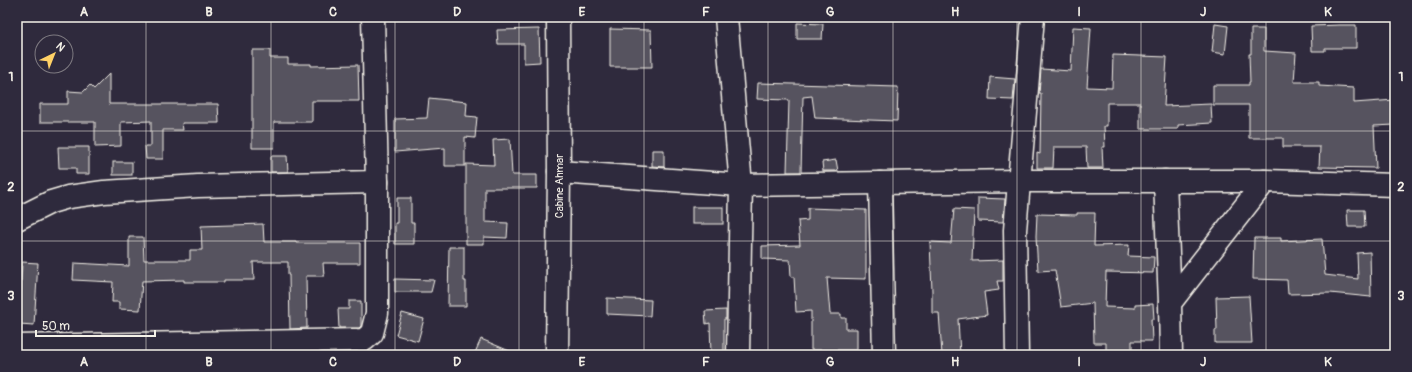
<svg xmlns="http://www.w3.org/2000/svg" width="1412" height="372" viewBox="0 0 1412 372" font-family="Pangolin,sans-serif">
<rect width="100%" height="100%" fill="#2f2a3d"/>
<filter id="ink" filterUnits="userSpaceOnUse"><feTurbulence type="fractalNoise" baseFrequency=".025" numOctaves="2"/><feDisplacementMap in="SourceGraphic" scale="8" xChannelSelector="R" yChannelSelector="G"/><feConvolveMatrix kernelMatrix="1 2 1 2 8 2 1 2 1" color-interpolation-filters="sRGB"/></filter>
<g filter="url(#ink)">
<g fill="#56525f" stroke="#f4f1e8">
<path d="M797 23 823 24 822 39H797Z"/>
<path d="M1215 24 1228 26 1225 54 1212 52Z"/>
<path d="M1340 25H1356V48H1325V51H1312L1311 26Z"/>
<path d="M1073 27 1091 28 1087 87 1112 88 1113 55 1167 57 1164 106 1211 104 1212 123 1178 125V129H1140V103H1107V126H1104L1105 147H1102L1103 168H1087L1086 147H1054L1053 168H1037V153L1040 154 1041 93H1039L1041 69 1071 71Z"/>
<path d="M539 29 540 62 524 63V44H498L497 30Z"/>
<path d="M610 29 651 30 652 67H610Z"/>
<path d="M1251 29H1264V51L1296 53 1294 82H1319V86L1354 88V103L1395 100V125L1374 126 1376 168 1319 167 1320 147H1283V138H1249V105H1213V85H1249V82H1250L1249 54H1251Z"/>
<path d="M252 50H270V58H288V64H311V66L358 65 359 101H312V122H274V148H252Z"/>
<path d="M109 74V104H218L219 123H182L183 130H163V159H146L145 146H151V121L121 122V146L95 147V122H40V104H68V91L83 92 90 85 94 89Z"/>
<path d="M990 77 1015 79 1013 100 989 99Z"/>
<path d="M758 83 898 87 897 121 815 118 812 96 803 97 801 172H787L789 100 757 99Z"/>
<path d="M429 98 467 102 466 116 477 117 475 138 465 137V166H445V148L395 152V119L427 118Z"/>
<path d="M510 139 512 175H537V188H485V222L508 223 507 238 484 237V244H466V164L494 165 493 140Z"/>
<path d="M58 147H89V174H76V168H59Z"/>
<path d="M652 150H664V167L652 166Z"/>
<path d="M271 156H287L288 172H271Z"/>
<path d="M836 160 838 171H823L822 162Z"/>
<rect x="113" y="162" width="19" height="13"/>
<path d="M397 198H411V223H414V244H395V223H397Z"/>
<path d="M978 198 1005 199 1003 222 978 221Z"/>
<rect x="692" y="207" width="31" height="17"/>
<path d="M808 208 866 210V279L827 278 830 314H841V318H846V329H857V350H811V311L796 312 794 277H791L790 260 762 259V246L800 245 798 221 808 220Z"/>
<path d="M954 209 974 210 972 261 1003 260V281H997L999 290 984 292 987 315 958 319 960 355H942L939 313H932V291L930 242 951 243Z"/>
<path d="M1347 210H1364L1365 227H1348Z"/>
<path d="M1077 213H1095L1094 246 1129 245 1128 256 1154 257 1153 273 1106 272 1105 307 1135 308V305L1153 304 1154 319H1151L1152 341H1132V355H1106V343H1094L1093 303 1061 307 1055 270 1038 271 1036 236 1037 214 1077 215Z"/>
<path d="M263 224 264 242H296V243H360V263H323L324 276H306L307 328 290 329 289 275H288V262H253L254 280H224V282H184V280L142 281 140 310 119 309V302H112L113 282 73 280 74 263 129 266V237H143L144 260H190V250H202L201 226Z"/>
<path d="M1254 238H1281V241L1322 239 1325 275 1358 279 1357 253 1370 252 1371 297 1330 293 1288 294 1287 280 1253 279Z"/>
<path d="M449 247H464V281H466V306H448Z"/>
<path d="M22 262 38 263 34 325 19 324Z"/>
<path d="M395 279 434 280 431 292H395Z"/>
<path d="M1249 296 1252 343H1215V330H1217L1216 297Z"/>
<path d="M607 298 651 300 650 316 607 314Z"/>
<path d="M349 301H361V326L359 328H339L338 309H349Z"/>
<path d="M726 310V319H724V355H711L710 323 706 324 705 311Z"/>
<path d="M402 313 424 319 418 341 396 335Z"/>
<path d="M481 339 519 355H474Z"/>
</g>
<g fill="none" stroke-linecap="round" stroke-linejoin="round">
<g stroke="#f4f1e8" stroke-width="25">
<g id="minor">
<path d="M726 17 741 185 738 355"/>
<path d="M559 172 741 185 1020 181H1265L1395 185"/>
<path d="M1165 181 1170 303"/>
<path d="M880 183 884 355"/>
<path d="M17 219 51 202 68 197 104 192 198 186 377 182 373 17"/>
<path d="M17 346 364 340 372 333 377 313V182"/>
<path d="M557 355 559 172 558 17"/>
<path d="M1017 355 1015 230 1033 17"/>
<path d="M1171 355 1170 303 1265 181"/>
</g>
</g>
<use href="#minor" stroke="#2f2a3d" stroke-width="22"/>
</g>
</g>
<path fill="none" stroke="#f4f1e8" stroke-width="1" stroke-opacity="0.55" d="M146 17V355M271 17V355M395 17V355M519 17V355M644 17V355M768 17V355M893 17V355M1017 17V355M1141 17V355M1266 17V355M17 131H1395M17 241H1395"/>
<g text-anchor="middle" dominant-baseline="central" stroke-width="4" stroke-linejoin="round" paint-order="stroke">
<g font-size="11" fill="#f4f1e8" stroke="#2f2a3d">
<text transform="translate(559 186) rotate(-90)">Cabine Ahmar</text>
</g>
</g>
<rect width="1412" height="372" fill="none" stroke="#2f2a3d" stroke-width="44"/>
<g transform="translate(54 54) rotate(43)"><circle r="19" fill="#2f2a3d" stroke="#7e7a81"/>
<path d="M0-3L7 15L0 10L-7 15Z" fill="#ffd166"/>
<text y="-6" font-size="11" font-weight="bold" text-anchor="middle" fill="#f4f1e8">N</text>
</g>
<path d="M36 330v6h119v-6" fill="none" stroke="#f4f1e8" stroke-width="2"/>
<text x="42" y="330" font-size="12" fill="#f4f1e8" stroke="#2f2a3d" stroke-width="3" paint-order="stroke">50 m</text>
<rect x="22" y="22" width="1368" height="328" fill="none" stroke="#f4f1e8" stroke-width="1.5"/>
<g font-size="13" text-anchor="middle" font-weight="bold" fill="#f4f1e8">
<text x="84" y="16">A</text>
<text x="209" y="16">B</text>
<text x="333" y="16">C</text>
<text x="457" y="16">D</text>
<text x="582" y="16">E</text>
<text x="706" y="16">F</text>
<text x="830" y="16">G</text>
<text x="955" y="16">H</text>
<text x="1079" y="16">I</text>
<text x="1203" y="16">J</text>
<text x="1328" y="16">K</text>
<text x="11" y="81">1</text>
<text x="1401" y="81">1</text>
<text x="11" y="191">2</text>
<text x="1401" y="191">2</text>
<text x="11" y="300">3</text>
<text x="1401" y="300">3</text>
<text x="84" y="366">A</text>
<text x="209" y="366">B</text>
<text x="333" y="366">C</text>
<text x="457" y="366">D</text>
<text x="582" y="366">E</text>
<text x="706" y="366">F</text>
<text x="830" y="366">G</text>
<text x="955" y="366">H</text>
<text x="1079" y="366">I</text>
<text x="1203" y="366">J</text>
<text x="1328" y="366">K</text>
</g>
</svg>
